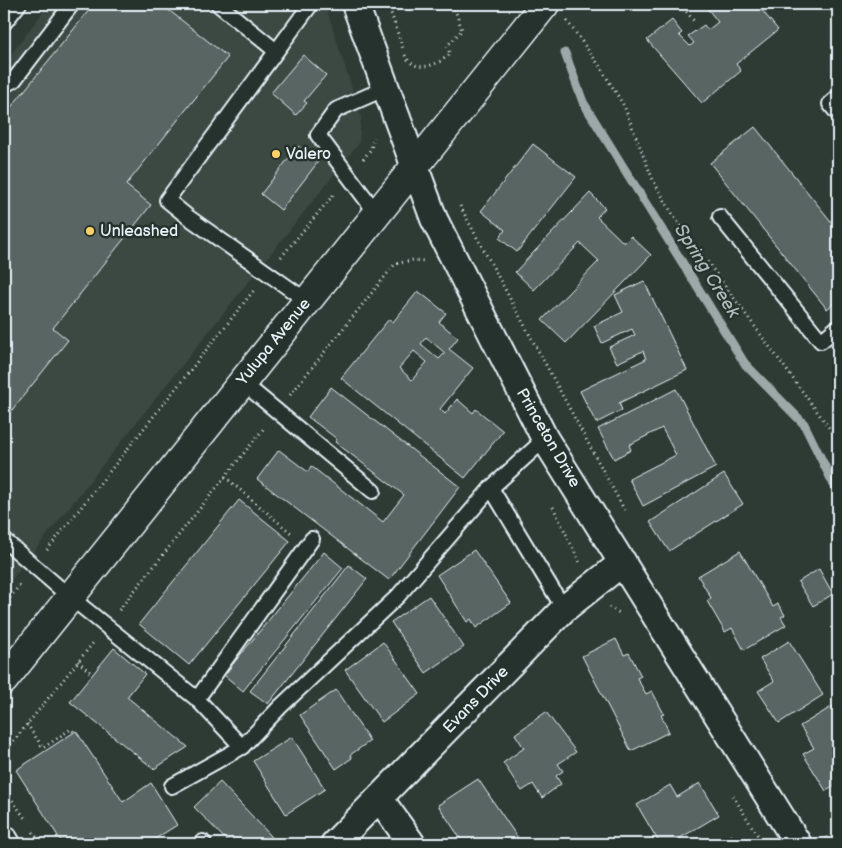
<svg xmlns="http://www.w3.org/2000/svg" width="842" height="848" viewBox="0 0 842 848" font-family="'Balsamiq Sans',sans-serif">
<rect width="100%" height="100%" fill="#2e3b35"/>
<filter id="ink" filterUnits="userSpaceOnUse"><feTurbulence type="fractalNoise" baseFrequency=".02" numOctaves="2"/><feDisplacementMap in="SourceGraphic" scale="10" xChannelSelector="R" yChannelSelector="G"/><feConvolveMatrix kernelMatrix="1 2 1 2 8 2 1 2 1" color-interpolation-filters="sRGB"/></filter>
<g filter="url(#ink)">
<path fill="#3b4843" d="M49 4H325L361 117 359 143 4 589V64Z"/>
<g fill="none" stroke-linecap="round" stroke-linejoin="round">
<path stroke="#9da8a9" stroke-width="9" d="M565 53 583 102 745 364 804 424 838 493"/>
</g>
<g fill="#596563" stroke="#e8f1f8" fill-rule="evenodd">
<path d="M94 4H161L228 57 126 185 151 205 53 328 68 340 4 420V116Z"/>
<path d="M714 4H757L778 30 736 64 741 71 702 103 647 40 672 20 682 33 679 35 690 46 694 43 688 36 704 25 708 30 718 22 707 8Z"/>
<path d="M303 55 326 75 304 101 307 103 296 115 271 93Z"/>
<path d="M755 127 838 230V300L827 309 710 163Z"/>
<path d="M533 144 576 177 517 252 499 238 505 230 481 211Z"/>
<path d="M298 146 318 162 281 210 261 194Z"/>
<path d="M590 193 605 208 597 217 624 243 631 236 651 255 566 343 542 320 599 261 580 243 534 290 515 272Z"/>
<path d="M644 281 687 370 619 403 622 410 596 423 580 391 646 359 643 351 617 363 609 347 635 335 632 329 602 343 594 326 623 312 615 295Z"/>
<path d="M418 291 446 313 439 322 458 338 449 349 473 368 440 409 445 414 457 399 473 413 476 409 503 431 465 478 341 378 389 319 393 322ZM426 337 445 353 439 359 421 344ZM414 351 427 362 412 380 399 368Z"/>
<path d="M331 387 460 487 389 580 257 479 279 450 308 472 311 466 383 522 404 495 335 442 337 439 308 417Z"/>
<path d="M676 389 716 467 643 506 629 479 676 455 662 428 629 445 631 450 614 459 598 429Z"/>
<path d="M724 474 743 504 669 551 650 522Z"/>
<path d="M239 500 290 541 189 665 139 624Z"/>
<path d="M474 550 511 603 476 628 471 619 467 622 437 575Z"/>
<path d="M740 551 773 607 778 604 785 615 781 617 786 625 744 650 732 628 725 632 707 601 711 598 698 576Z"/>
<path d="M324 552 343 568 243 691 224 675Z"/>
<path d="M349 565 367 579 268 704 250 691Z"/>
<path d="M819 569 833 594 813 606 798 582Z"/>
<path d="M429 596 464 647 426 673 391 622Z"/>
<path d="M616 639 624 655 629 653 641 676 637 678 646 694 652 691 664 714 661 715 669 732 631 751 582 656Z"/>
<path d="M789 641 823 695 779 723 758 691 774 681 760 659Z"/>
<path d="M383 642 420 694 382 722 345 670Z"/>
<path d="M114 648 145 674 127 697 188 747 154 769 70 702Z"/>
<path d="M336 690 370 741 350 755 352 758 336 769 300 715Z"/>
<path d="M833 706 838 715V784L826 791 803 754 814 748 800 726Z"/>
<path d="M546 712 576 752 558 764 563 771 556 776 561 784 542 798 533 784 522 791 503 763 524 748 515 734Z"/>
<path d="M76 731 123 802 151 783 177 825 147 844H63L16 770Z"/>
<path d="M292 737 325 789 286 814 253 761Z"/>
<path d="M478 779 522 844H464L438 805Z"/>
<path d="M220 782 271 836 263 844H230L194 807Z"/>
<path d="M700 783 719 815 670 844H660L637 805 670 785 677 797Z"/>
<path d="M732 835 738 844H717Z"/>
<path d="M701 837 706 844H688Z"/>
</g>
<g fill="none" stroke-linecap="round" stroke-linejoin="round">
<g stroke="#e8f1f8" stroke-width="18">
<g id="service">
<path d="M218 4 276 51"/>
<path d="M4 23 19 4"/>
<path d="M4 85 14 80 72 4"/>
<path d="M838 97 830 104 838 114"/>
<path d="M377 214 318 135 336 110 386 88"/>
<path d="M720 217 821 341 838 327"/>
<path d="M307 301 188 217 167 200 311 4"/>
<path d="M242 382 373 491"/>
<path d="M491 488 564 609"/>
<path d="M4 540 70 597 197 699 312 539"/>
<path d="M197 699 242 747 280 707 398 596 491 488 545 439"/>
<path d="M172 786 242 747"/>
<path d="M200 844 203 842 204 844"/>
</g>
</g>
<g stroke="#e8f1f8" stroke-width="30">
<g id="minor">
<path d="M355 4 434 219 545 439 798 844"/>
<path d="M380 799 412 844"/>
<path d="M4 839 7 844"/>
<path d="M334 844 564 609 623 562"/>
</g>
</g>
<g stroke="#e8f1f8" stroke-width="31">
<path id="tertiary" d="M4 680 545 4"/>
</g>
<g stroke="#e8f1f8" stroke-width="3" stroke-dasharray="1 4" stroke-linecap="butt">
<path d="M388 4 403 49"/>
<path d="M680 4 694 21"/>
<path d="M567 21 599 65 624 106 653 180 673 215 838 440"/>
<path d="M405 55C415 75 438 65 450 54L447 46 462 30 453 4"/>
<path d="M363 159 371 149 374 137"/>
<path d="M460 206 626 513"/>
<path d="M281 257 335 193"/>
<path d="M290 395 395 264 413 260 425 261"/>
<path d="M225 477 291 533"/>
<path d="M553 507 580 563"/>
<path d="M47 550 255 289"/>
<path d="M4 606 21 583"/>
<path d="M609 607 621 614"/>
<path d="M119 610 264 428"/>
<path d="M78 661 92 674"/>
<path d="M27 724 43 748 71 729 74 732"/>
<path d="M4 753 93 643"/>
<path d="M4 788 26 820"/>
<path d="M733 796 763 844"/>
<path d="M33 832 41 844"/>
<path d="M826 837 830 844"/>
</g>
<use href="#service" stroke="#26332d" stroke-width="14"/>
<use href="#minor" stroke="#26332d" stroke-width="26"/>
<use href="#tertiary" stroke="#26332d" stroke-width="28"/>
</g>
</g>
<g fill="#ffd166" stroke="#26332d" stroke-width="2">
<circle cx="276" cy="154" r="5"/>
<circle cx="90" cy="231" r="5"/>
</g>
<g text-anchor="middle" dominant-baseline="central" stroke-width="5" stroke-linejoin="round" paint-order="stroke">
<g font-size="16" fill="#e8f1f8" stroke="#26332d" text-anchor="start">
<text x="286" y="154">Valero</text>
<text x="100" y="231">Unleashed</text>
</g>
<g font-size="16" fill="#e8f1f8" stroke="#26332d">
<text transform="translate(274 342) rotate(-51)">Yulupa Avenue</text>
<text transform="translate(548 438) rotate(60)">Princeton Drive</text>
<text transform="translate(476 700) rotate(-46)">Evans Drive</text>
</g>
<g font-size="18" font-style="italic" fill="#b0babd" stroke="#26332d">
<text transform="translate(707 271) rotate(58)">Spring Creek</text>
</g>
</g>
<rect width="842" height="848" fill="none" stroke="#26332d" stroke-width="20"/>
<rect x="10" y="10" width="822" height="828" fill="none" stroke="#e8f1f8" stroke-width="2" filter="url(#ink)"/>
</svg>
